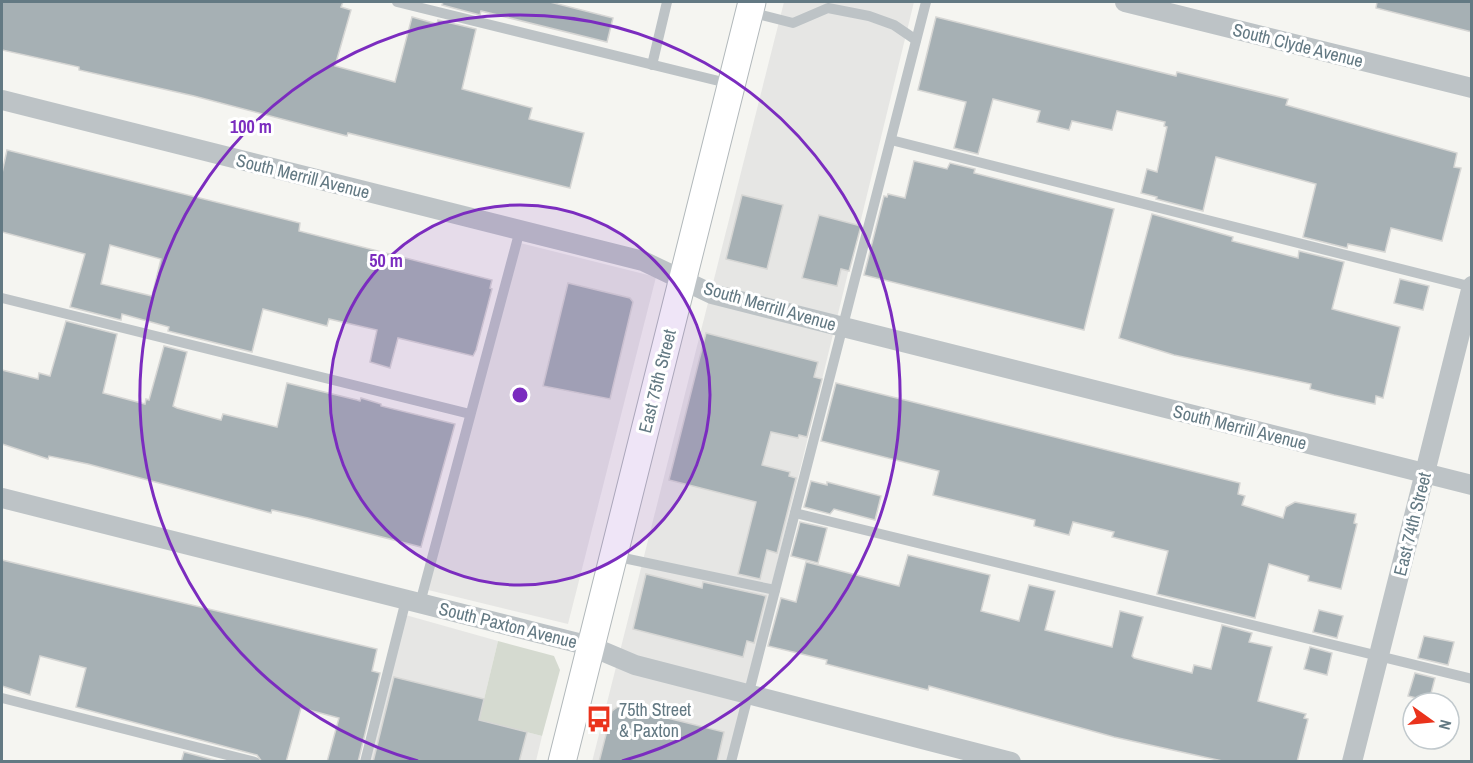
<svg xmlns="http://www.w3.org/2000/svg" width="1473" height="763" viewBox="0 0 1473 763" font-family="'Archivo Narrow',sans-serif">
<rect width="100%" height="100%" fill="#f5f5f1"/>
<g fill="#e6e6e4">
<path d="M784 2H914L729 761 592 762Z"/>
<path d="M516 242 656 277 568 624 424 589Z"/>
<path d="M402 614 498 641 479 720 542 736 536 761 365 762Z"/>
</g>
<path fill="#d5dad0" d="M498 641 554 656 560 670 542 736 479 720Z"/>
<g fill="#a6b0b4" stroke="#d6d6d4" stroke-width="1.5" fill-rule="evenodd">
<path d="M2 2H343L341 7 351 10 335 66 395 82 412 17 437 24 438 20 476 29 462 89 532 108 529 119 584 133 570 188 348 133 347 136 194 96 79 70V67L2 50Z"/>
<path d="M443 2H550L613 18 607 42 481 11 480 15 442 5Z"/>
<path d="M1377 2H1472V32L1376 8Z"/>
<path d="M936 17 1176 76 1177 72 1288 99 1286 105 1457 153 1454 167 1461 168 1442 241 1391 228 1385 252 1348 244 1347 248 1303 237 1316 184 1216 157 1203 211 1156 199 1157 197 1141 193 1147 169 1157 172 1167 127 1164 126 1165 122 1117 111 1112 130 1072 121 1069 130 1037 122 1040 111 993 99 978 154 954 148 966 102 918 90Z"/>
<path d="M7 150 300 223 299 231 492 280 490 288 492 289 476 350 473 356 398 338 390 368 370 362 377 330 329 319 327 326 263 309 252 352 168 331 169 327 122 314 121 320 70 307 85 254 2 232V173ZM110 245 161 259 152 296 101 284Z"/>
<path d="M914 161 947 169 950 163 975 169 974 173 1114 209 1084 330 864 275 884 196 887 197 888 194 905 198Z"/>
<path d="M742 195 783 205 767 269 726 259Z"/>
<path d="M1152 214 1233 237 1232 241 1298 258 1299 251 1344 262 1332 309 1400 327 1383 398 1376 396 1375 404 1334 395 1310 389 1311 384 1174 355 1119 338Z"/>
<path d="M819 215 861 226 849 271 841 269 837 286 802 278Z"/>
<path d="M1400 279 1429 286 1423 310 1394 303Z"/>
<path d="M568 283 630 298 633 302 610 399 543 386Z"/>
<path d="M66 321 117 334 103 393 145 404 146 399 149 400 164 346 187 352 173 406 177 408 221 420 223 414 277 427 287 383 357 400 360 401 361 398 381 404V406L455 424 421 547 308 518 272 510 271 513 88 464 49 456 48 459 2 444V370L38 379 39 373 50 376Z"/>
<path d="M706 333 818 362 814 377 822 379 807 437 799 435 798 438 771 432 762 465 790 472 789 476 796 478 777 553 767 550 760 579 738 574 756 502 669 480Z"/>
<path d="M836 383 1240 483 1238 494 1245 496 1242 505 1283 518 1286 507 1295 502 1356 514 1354 523 1357 524 1341 589 1308 581 1309 576 1269 564 1255 618 1157 594 1168 551 1112 537 1114 532 1073 522 1069 535 1034 526 1035 520 933 495 939 471 821 441Z"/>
<path d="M811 481 827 485V482L881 496 875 520 834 509 830 514 804 507Z"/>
<path d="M800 522 827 528 818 563 791 556Z"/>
<path d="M908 555 990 575 981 611 1019 621 1029 585 1055 591 1045 630 1112 647 1120 611 1143 617 1132 656 1134 658 1192 673 1194 665 1211 669 1222 625 1252 633 1249 642 1272 647 1258 701 1306 714 1304 718 1308 719 1297 762H1227L1204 757 1114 737 929 686 928 690 826 664 827 660 768 646 781 598 796 602 806 562 899 586Z"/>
<path d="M2 560 377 649 372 671 380 673 358 762H327L339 718 301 708 286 762H262L257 755 76 707 86 668 40 656 30 695 2 686Z"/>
<path d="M646 574 702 588 703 582 766 596 754 643 747 641 743 657 633 629Z"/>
<path d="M1319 610 1343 616 1337 638 1313 632Z"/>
<path d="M1424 636 1454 642 1448 665 1418 658Z"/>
<path d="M1310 647 1332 653 1327 675 1304 669Z"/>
<path d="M1415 673 1435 678 1429 701 1408 696Z"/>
<path d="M394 677 484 699 479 720 527 732 519 762H373Z"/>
<path d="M619 706 724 732 717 762H599L612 711Z"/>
<path d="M184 752 222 762H181Z"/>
</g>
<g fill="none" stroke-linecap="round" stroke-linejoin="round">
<g stroke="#b0b7ba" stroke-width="29">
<path id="secondary" d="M562 762 752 2"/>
</g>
<g stroke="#bdc3c6" stroke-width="10">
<path d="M397 2 731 84"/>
<path d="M750 12 793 23 828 8 869 16 894 25 916 40"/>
<path d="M652 65 667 2"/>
<path d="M891 140 1472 287"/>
<path d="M2 298 470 414"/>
<path d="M795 513 1472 679"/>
<path d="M614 556 775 590"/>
<path d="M420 603 520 230"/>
<path d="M2 698 255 762"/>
<path d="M365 762 406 600"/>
<path d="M731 762 926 2"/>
</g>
<g stroke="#bdc3c6" stroke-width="20">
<path d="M1125 2 1472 88"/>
<path d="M2 100 643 261 712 294 1472 485"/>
<path d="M2 498 590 646 635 665 1011 762"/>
<path d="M1352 762 1472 286"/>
</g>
<use href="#secondary" stroke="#fff" stroke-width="27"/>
</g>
<circle cx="520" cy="395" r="190" fill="#7b2cbf" fill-opacity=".12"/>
<g fill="none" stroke="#7b2cbf" stroke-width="3">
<circle cx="520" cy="395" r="190"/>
<path d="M418 761A380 380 0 1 1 622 761"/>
</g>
<defs>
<g id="bus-bare" transform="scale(2.07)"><path d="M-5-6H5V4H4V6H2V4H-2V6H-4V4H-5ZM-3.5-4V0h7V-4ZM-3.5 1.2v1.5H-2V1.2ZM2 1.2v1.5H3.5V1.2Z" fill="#ea331c" stroke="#fff" stroke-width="2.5" paint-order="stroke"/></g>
</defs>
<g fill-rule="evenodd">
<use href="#bus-bare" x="599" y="719"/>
</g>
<g text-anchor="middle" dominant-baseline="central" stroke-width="6" stroke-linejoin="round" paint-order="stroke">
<g font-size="18" fill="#637983" stroke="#fff">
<text transform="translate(1298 45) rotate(14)">South Clyde Avenue</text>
<text transform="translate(303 176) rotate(14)">South Merrill Avenue</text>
<text transform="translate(770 306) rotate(16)">South Merrill Avenue</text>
<text transform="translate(657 381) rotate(-76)">East 75th Street</text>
<text transform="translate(1240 427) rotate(14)">South Merrill Avenue</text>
<text transform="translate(1412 524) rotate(-76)">East 74th Street</text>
<text transform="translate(508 625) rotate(14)">South Paxton Avenue</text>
</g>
<g font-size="18" fill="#637983" stroke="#fff" text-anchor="start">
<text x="619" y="709">75th Street<tspan x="619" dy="21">&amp; Paxton</tspan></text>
</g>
</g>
<circle cx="520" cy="395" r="9" fill="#7b2cbf" stroke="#fff" stroke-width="3"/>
<g font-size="18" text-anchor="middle" font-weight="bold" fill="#7b2cbf" stroke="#fff" stroke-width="6" stroke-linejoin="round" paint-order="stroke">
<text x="251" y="133">100 m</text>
<text x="386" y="267">50 m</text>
</g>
<rect width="1473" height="763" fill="none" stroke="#637983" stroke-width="6"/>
<g transform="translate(1431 721) rotate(105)"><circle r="28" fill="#ffffff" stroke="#c1c9cd" stroke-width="1.5"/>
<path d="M0-4.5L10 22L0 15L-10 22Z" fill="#ea331c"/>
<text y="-9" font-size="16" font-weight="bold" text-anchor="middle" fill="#637983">N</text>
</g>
</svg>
